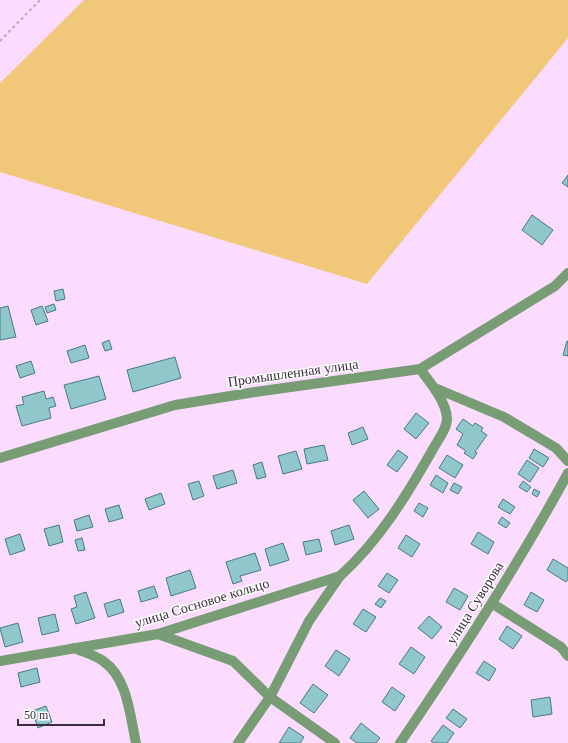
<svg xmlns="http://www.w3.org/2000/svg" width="568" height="743" viewBox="0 0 568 743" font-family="Georgia,serif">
<rect width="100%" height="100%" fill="#fbdcff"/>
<path fill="#f1c87a" d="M84 0H568V38L367 284 0 172V83Z"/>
<g fill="#90c7cb" stroke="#467b80">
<path d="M568 175V187L562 183Z"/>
<path d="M532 215 553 230 542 245 522 230Z"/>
<path d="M63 289 65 299 56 301 54 291Z"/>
<path d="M54 304 56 310 47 313 45 307Z"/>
<path d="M8 306 16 337 0 340V308Z"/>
<path d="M42 306 48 321 36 325 31 310Z"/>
<path d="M109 340 112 349 105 351 102 343Z"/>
<path d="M567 341H568V356L563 355Z"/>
<path d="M85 345 89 358 71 363 67 351Z"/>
<path d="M175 357 181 378 133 392 127 370Z"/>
<path d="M31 361 35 373 20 378 16 366Z"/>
<path d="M99 376 106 399 71 409 64 385Z"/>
<path d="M44 391 46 399 53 397 56 406 49 408 51 418 22 426 16 406 24 404 22 397Z"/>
<path d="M416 413 429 423 416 439 404 429Z"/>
<path d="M463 419 473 426 475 423 483 428 481 431 487 435 475 452 477 453 473 459 464 453 466 451 457 445 463 434 456 429Z"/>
<path d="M363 427 368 439 352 445 348 433Z"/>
<path d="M324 445 328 460 307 464 304 449Z"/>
<path d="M534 449 549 458 543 467 529 458Z"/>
<path d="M398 450 408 457 397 472 387 465Z"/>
<path d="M296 451 302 469 283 474 278 456Z"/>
<path d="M447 455 463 465 455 478 439 468Z"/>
<path d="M527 460 539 468 530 482 518 474Z"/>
<path d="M262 462 266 477 257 479 253 465Z"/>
<path d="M233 470 237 483 217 489 213 476Z"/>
<path d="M436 475 448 483 443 493 430 485Z"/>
<path d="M199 481 204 496 193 500 188 484Z"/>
<path d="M523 481 531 487 527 492 519 487Z"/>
<path d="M454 483 462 487 458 494 450 490Z"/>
<path d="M534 489 540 492 537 497 532 494Z"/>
<path d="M364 491 379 509 368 518 353 500Z"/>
<path d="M161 493 165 504 149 510 145 499Z"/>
<path d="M503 499 515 507 510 514 498 507Z"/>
<path d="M419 503 428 508 423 517 414 511Z"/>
<path d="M119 505 123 518 109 522 105 509Z"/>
<path d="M89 515 93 527 77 531 74 520Z"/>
<path d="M502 517 510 523 506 528 498 523Z"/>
<path d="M59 525 63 542 49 546 44 529Z"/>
<path d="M349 525 354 539 335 545 331 531Z"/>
<path d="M478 532 494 542 488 554 471 544Z"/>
<path d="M20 534 25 550 10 555 5 539Z"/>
<path d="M406 535 420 544 412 557 398 548Z"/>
<path d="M82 538 85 550 78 551 75 540Z"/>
<path d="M319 539 322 551 306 555 303 542Z"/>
<path d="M283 543 289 560 270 566 265 549Z"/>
<path d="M255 553 261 570 240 576 242 581 233 584 226 562Z"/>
<path d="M553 559 568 568V579L566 582 547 570Z"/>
<path d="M190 570 196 588 171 596 166 578Z"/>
<path d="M387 573 398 580 389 593 378 586Z"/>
<path d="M154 586 158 597 141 602 138 591Z"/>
<path d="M454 588 468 596 460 610 446 602Z"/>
<path d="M86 592 95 618 76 624 71 609 77 607 74 596Z"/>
<path d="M531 592 544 600 537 612 524 605Z"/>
<path d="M380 598 386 601 381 608 375 604Z"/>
<path d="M120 599 124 612 108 617 104 604Z"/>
<path d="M363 609 376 617 366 632 353 624Z"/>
<path d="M55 614 59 631 42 635 38 618Z"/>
<path d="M429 616 442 627 432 639 418 628Z"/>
<path d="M18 623 23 642 5 647 0 628Z"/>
<path d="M507 626 522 636 513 649 499 639Z"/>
<path d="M411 647 425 657 414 674 399 664Z"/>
<path d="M336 650 350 659 339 676 325 666Z"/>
<path d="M484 661 496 669 489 681 476 673Z"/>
<path d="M37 668 40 682 21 687 18 673Z"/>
<path d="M313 684 328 695 314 713 300 703Z"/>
<path d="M392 687 405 696 395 711 382 702Z"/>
<path d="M550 697 552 714 533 717 531 700Z"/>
<path d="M46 706 52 722 38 728 32 711Z"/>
<path d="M453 709 467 719 460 728 446 718Z"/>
<path d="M361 723 380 738 376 743H357L350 738Z"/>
<path d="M443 725 454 733 447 743H434L431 741Z"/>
<path d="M289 727 304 737 300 743H279Z"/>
</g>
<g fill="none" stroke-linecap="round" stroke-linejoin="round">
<path stroke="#bea5c1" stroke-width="2" stroke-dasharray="3 3" stroke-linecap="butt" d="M0 41 40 0"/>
<g stroke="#789c74" stroke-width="10">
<path d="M435 388 504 417 556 448 568 461"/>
<path d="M0 458 175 405 255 392 420 369 555 286 568 273"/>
<path d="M493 604 561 647 568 656"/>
<path d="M158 634 233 661 270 697 335 743"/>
<path d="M74 648C83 652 95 655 103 661 128 678 130 716 136 743"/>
<path d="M0 661 158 634 340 576C379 541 407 495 433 449 437 441 447 429 447 419 447 403 430 382 420 369"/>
<path d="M238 743 270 697 309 621 340 576"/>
<path d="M400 743C460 655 517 567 568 473"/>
</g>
</g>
<g text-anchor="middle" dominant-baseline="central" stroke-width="3" stroke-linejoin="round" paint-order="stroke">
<g font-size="14" fill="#3a2e3c" stroke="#fff">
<text transform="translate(293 373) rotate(-8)">Промышленная улица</text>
<text transform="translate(202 603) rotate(-17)">улица Сосновое кольцо</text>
<text transform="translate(475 603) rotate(-58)">улица Суворова</text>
</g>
</g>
<path d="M18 719v6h86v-6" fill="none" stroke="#3a2e3c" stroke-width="2"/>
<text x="24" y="719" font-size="12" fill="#3a2e3c" stroke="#ffffff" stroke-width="3" paint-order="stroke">50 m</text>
</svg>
